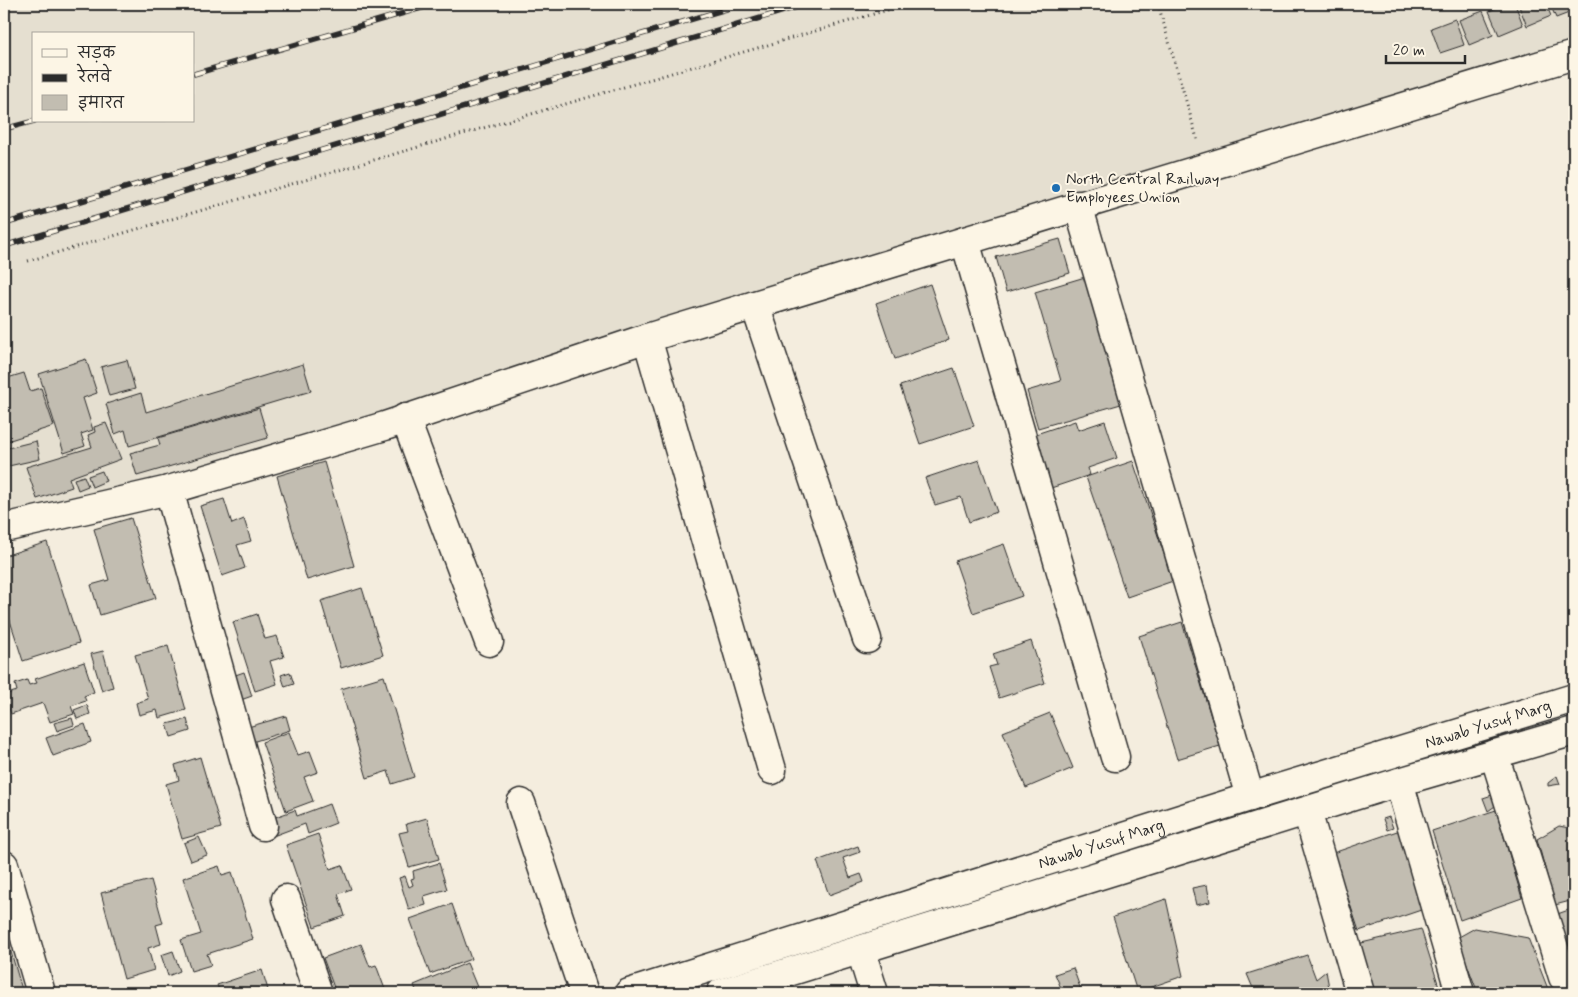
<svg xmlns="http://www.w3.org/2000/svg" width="1578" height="997" viewBox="0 0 1578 997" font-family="Mynerve,'Playpen Sans Deva',sans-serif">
<rect width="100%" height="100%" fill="#f4edde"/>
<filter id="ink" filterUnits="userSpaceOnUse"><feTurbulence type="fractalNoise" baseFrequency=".02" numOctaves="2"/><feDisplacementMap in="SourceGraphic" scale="10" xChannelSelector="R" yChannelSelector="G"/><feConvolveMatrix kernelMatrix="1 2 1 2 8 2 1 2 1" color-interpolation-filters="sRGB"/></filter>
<g filter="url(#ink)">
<path fill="#e5dfd0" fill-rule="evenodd" d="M4 4H1574V52L216 468 4 518ZM34 34H194V121H34Z"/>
<g fill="#c2bdb1" stroke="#2b2b2b">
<path d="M1507 4H1515L1523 25 1499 35 1489 11Z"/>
<path d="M1518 4H1546L1551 16 1527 26Z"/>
<path d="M1550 4H1574V11L1556 18Z"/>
<path d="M1483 11 1493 35 1469 45 1459 20Z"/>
<path d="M1455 19 1464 45 1440 53 1431 28Z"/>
<path d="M1060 239 1070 273 1006 292 996 257Z"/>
<path d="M1085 277 1121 404 1038 428 1027 391 1061 381 1035 292Z"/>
<path d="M930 284 949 340 895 359 876 303Z"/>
<path d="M86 359 97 393 83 398 93 430 81 434 85 446 64 453 39 374Z"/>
<path d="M127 360 135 389 109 396 101 367Z"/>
<path d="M303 364 311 391 129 446 125 430 115 434 106 404 141 393 146 412Z"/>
<path d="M954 368 974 426 920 444 900 386Z"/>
<path d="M24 373 30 391 41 388 54 426 4 442V379Z"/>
<path d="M259 408 268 438 137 476 130 453 160 445 158 438Z"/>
<path d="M1075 421 1078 430 1105 421 1117 458 1088 468 1090 475 1051 488 1033 435Z"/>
<path d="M106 423 121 459 69 478 72 487 37 499 26 467 92 447 88 435 95 432 94 427Z"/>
<path d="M36 441 40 459 4 467V449Z"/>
<path d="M979 460 997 512 969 522 961 497 935 505 925 478Z"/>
<path d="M1133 461 1173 581 1127 597 1086 477Z"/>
<path d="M324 462 354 566 307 580 277 476Z"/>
<path d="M102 471 106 481 92 487 88 476Z"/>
<path d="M84 476 88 486 78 490 74 479Z"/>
<path d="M224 499 232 524 244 519 251 541 237 545 245 568 222 576 200 506Z"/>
<path d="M131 518 156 598 100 615 91 585 109 580 94 529Z"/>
<path d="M47 542 79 643 23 661 4 602V556Z"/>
<path d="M1004 544 1022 596 973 613 955 561Z"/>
<path d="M362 588 383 655 341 668 321 601Z"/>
<path d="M257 614 265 639 277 636 284 657 270 661 277 684 255 691 233 622Z"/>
<path d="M1182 622 1220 746 1177 759 1139 636Z"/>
<path d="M1031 641 1045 683 999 698 989 667 997 665 993 654Z"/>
<path d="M168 646 186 710 159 718 157 710 139 715 136 703 148 699 135 655Z"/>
<path d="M103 651 113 687 102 691 91 654Z"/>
<path d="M84 662 94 692 84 696 86 701 71 706 74 714 50 722 43 703 11 714 4 695 17 691 15 684 27 680 29 685 37 683 35 679Z"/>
<path d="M244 672 252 696 235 702 227 678Z"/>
<path d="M290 672 294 684 285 687 281 675Z"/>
<path d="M384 676 414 777 392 784 388 771 367 778 341 689Z"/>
<path d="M87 705 90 714 77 719 74 710Z"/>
<path d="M1050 713 1073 768 1026 788 1003 732Z"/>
<path d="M286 716 290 730 246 744 241 729Z"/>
<path d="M72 718 74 725 57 731 54 723Z"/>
<path d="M187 719 190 731 171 737 167 724Z"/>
<path d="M85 724 91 742 53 756 46 738Z"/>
<path d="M289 732 298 755 310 751 318 772 304 777 313 801 286 811 262 742Z"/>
<path d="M200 757 221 828 182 839 166 784 179 780 175 765Z"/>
<path d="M1557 776 1560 784 1548 786V783Z"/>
<path d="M1495 794 1498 804 1488 811 1483 798Z"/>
<path d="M329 804 336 823 308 834 305 824 273 836 267 820 295 810 297 816Z"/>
<path d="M1496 810 1522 898 1460 920 1432 831Z"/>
<path d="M1389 817 1393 828 1387 830 1383 819Z"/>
<path d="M427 818 439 859 409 867 399 833 408 831 406 824Z"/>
<path d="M1559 826 1574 829V900L1555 905 1537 839Z"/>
<path d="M1403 829 1430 907 1359 931 1333 853Z"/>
<path d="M318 834 330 869 342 865 351 889 338 894 345 916 314 927 286 845Z"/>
<path d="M199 837 207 855 191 861 184 843Z"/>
<path d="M858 846 860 852 843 858 850 878 861 874 864 882 829 895 817 861Z"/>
<path d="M439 863 447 889 424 896 426 905 409 910 399 878 405 876 409 887 413 885 411 879 414 878 413 871Z"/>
<path d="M219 866 222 875 232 872 253 939 207 954 211 965 191 971 181 940 201 934 183 878Z"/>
<path d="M151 880 163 923 156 925 161 944 148 948 154 970 124 979 101 893Z"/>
<path d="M1207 885 1210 902 1196 905 1192 888Z"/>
<path d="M1166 899 1183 976 1137 992 1113 917Z"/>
<path d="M452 904 471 959 430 974 410 919Z"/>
<path d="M1574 908V972L1552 916Z"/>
<path d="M4 928 23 993H4Z"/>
<path d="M1475 928 1528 938 1548 989 1534 993H1478L1457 938Z"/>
<path d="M1421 929 1441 993H1371L1357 944Z"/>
<path d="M361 944 370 967 376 965 386 992 336 993 323 958Z"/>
<path d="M173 951 180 971 168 976 161 955Z"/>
<path d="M1307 955 1316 979 1326 971 1330 993H1255L1247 974Z"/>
<path d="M467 963 477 987 462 993H417L414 985Z"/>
<path d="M1073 968 1082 993H1046L1061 988 1055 974Z"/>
<path d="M262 970 269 993H220L217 985Z"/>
<path d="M940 989 942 993H929Z"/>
</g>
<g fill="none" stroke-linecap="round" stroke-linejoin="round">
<g stroke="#2b2b2b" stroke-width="31">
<g id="minor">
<path d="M1078 205 1250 797"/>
<path d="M965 241 1115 757"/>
<path d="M755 305 867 639"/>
<path d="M647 338 772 770"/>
<path d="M405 418 489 642"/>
<path d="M169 490 263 826"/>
<path d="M4 528 169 490 385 426 647 338 1574 55"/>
<path d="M1494 754 1563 977"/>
<path d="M1399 782 1460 993"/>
<path d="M521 803 584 993"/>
<path d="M1307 811 1360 993"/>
<path d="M4 865 41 993"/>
<path d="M286 899 318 993"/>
<path d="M861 951 874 993"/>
</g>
</g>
<g stroke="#2b2b2b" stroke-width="31">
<g id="major">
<path id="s1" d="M629 993 1250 797 1574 698"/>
<path d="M721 993 1399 782 1574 731"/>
</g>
</g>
<g stroke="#2b2b2b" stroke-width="3" stroke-dasharray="1 4" stroke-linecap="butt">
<path d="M1158 4 1198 142"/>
<path d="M28 261 908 4"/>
</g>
<use href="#minor" stroke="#fcf5e5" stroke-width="28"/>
<use href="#major" stroke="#fcf5e5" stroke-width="28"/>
<g stroke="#2b2b2b" stroke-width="5.5">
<g id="rail">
<path d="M194 74 435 4"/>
<path d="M4 129 34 121"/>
<path d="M4 224 743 4"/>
<path d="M4 246 807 4"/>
</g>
</g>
<use href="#rail" stroke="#fcf5e5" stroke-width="4" stroke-dasharray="11" stroke-linecap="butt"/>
</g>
</g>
<circle fill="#1f6fb2" stroke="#fcf5e5" stroke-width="2" cx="1056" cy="188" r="5"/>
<g text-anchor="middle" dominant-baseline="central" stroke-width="4" stroke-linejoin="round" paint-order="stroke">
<g font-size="16" fill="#2b2b2b" stroke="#fcf5e5" text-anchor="start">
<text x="1066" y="179">North Central Railway<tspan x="1066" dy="18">Employees Union</tspan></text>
</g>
<g font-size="16" fill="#2b2b2b" stroke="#fcf5e5">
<text stroke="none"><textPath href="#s1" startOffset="900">Nawab Yusuf Marg</textPath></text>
<text stroke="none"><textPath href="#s1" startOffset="495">Nawab Yusuf Marg</textPath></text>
</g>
</g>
<rect width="1578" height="997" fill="none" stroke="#fcf5e5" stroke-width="20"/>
<rect x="10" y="10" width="1558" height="977" fill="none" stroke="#2b2b2b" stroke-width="2" filter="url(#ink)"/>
<rect x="32" y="32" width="162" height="90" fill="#fcf5e5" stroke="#a8a49b"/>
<rect x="42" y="49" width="25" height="8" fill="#fcf5e5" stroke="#a8a49b"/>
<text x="78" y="58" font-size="15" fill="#2b2b2b">सड़क</text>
<rect x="42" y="74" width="25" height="8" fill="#2b2b2b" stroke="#a8a49b"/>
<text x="78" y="82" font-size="15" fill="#2b2b2b">रेलवे</text>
<rect x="42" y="95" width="25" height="15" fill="#c2bdb1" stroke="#a8a49b"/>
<text x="78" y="108" font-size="15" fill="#2b2b2b">इमारत</text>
<path d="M1386 55v8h79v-8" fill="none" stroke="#2b2b2b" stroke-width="2.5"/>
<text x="1393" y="55" font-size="15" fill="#2b2b2b" stroke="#fcf5e5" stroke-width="4" paint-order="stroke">20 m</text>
</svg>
